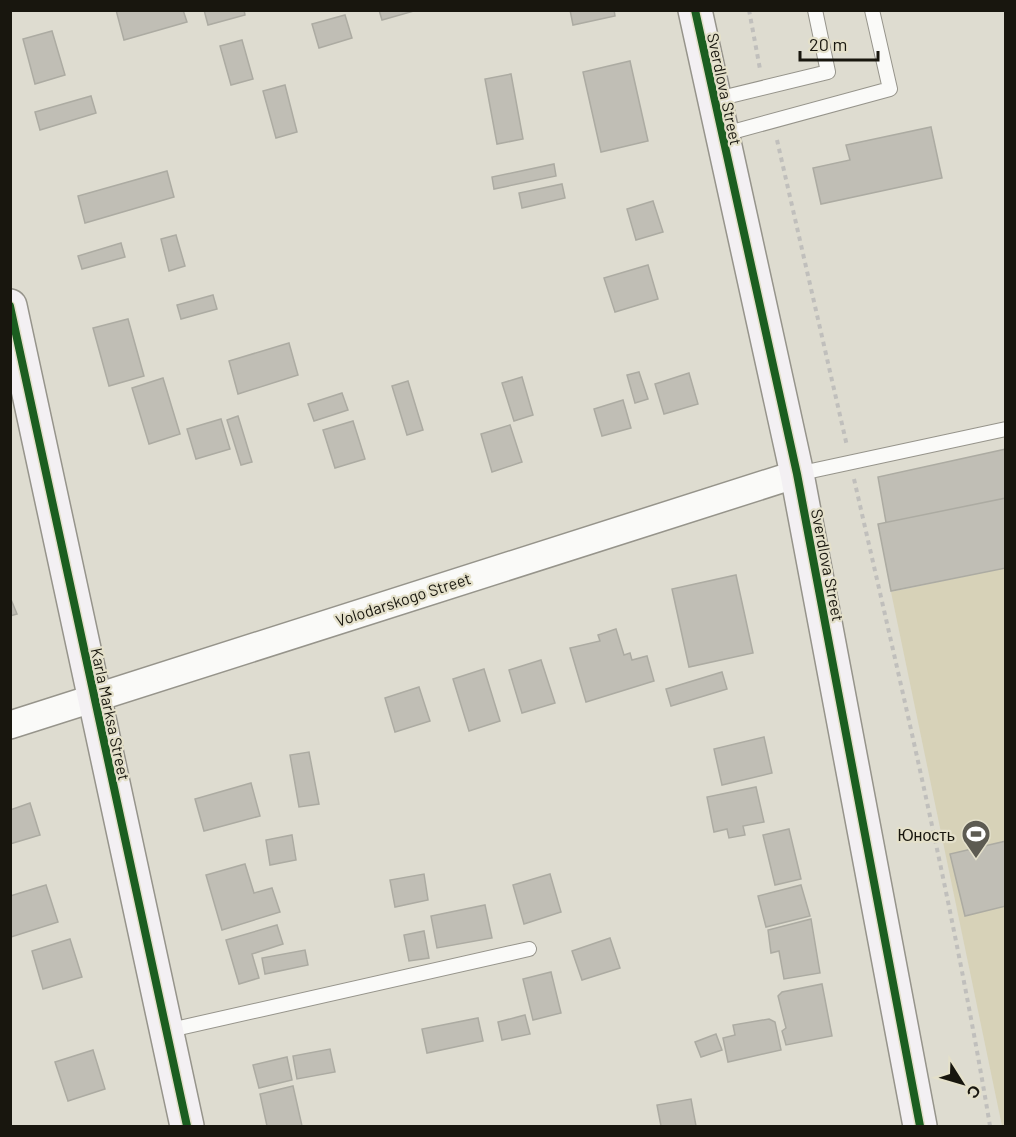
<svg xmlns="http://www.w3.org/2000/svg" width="1016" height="1137" viewBox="0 0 1016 1137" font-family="Barlow,sans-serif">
<rect width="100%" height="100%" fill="#dedcd0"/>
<path fill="#d7d2b8" d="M1005 568V1126H1002L891 592Z"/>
<g fill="#c0beb5" stroke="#acaba2" stroke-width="1.5">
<path d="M116 10H183L187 22 124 40Z"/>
<path d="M204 10H244L245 15 208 25Z"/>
<path d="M379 10H414V11L382 20Z"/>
<path d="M570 10H614L615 16 573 25Z"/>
<path d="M345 15 352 38 319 48 312 24Z"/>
<path d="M52 31 65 75 35 84 23 39Z"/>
<path d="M242 40 253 79 231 85 220 46Z"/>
<path d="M630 61 648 141 601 152 583 72Z"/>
<path d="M511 74 523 139 497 144 485 79Z"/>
<path d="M285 85 297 132 276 138 263 91Z"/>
<path d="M91 96 96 113 40 130 35 112Z"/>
<path d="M931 127 942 178 821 204 813 168 850 160 846 145Z"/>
<path d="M554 164 556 176 494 189 492 177Z"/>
<path d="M167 171 174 197 85 223 78 196Z"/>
<path d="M562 184 565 198 522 208 519 193Z"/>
<path d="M653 201 663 232 636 240 627 209Z"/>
<path d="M176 235 185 266 169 271 161 239Z"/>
<path d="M121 243 125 257 82 269 78 256Z"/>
<path d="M648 265 658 299 615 312 604 278Z"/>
<path d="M213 295 217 309 181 319 177 305Z"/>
<path d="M128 319 144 376 109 386 93 328Z"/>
<path d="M289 343 298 375 238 394 229 361Z"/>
<path d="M639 372 648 399 635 403 627 375Z"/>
<path d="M689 373 698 404 664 414 655 384Z"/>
<path d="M522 377 533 415 514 421 502 383Z"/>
<path d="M163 378 180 434 149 444 132 388Z"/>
<path d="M408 381 423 430 407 435 392 386Z"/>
<path d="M342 393 348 410 314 421 308 404Z"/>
<path d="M623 400 631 428 602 436 594 409Z"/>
<path d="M238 416 252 462 241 465 227 420Z"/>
<path d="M221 419 230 449 196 459 187 429Z"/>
<path d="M353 421 365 459 335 468 323 430Z"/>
<path d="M510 425 522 462 492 472 481 434Z"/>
<path d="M1006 449V499L887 528 878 477Z"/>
<path d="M1006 498V568L891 591 878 524Z"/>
<path d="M736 575 753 653 689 667 672 589Z"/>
<path d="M10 597 17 614 10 616Z"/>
<path d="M616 629 624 655 630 653 632 660 647 656 654 681 586 702 570 648 600 641 598 635Z"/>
<path d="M541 660 555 703 522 713 509 670Z"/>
<path d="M484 669 500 721 469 731 453 679Z"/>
<path d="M722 672 727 689 671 706 666 689Z"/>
<path d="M419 687 430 721 395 732 385 698Z"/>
<path d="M764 737 772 773 722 785 714 749Z"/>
<path d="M309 752 319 804 299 807 290 755Z"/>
<path d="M251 783 260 816 204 831 195 799Z"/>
<path d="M756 787 764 822 743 826 745 835 729 838 727 829 714 832 707 797Z"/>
<path d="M30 803 40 835 10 844V810Z"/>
<path d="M789 829 801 879 775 885 763 835Z"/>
<path d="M292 835 296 860 270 865 266 840Z"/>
<path d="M1006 841V906L965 916 950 854Z"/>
<path d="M245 864 254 893 272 888 280 912 222 930 206 875Z"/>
<path d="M424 874 428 900 395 907 390 880Z"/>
<path d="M550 874 561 912 524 924 513 885Z"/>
<path d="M46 885 58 922 11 937 10 896Z"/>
<path d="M801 885 810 916 766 927 758 896Z"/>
<path d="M485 905 492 938 437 948 431 916Z"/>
<path d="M811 919 820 973 784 979 779 951 771 953 768 930Z"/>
<path d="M277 925 283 944 252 954 259 978 239 984 226 940Z"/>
<path d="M424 931 429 958 409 961 404 935Z"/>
<path d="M610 938 620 968 582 980 572 951Z"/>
<path d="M70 939 82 977 43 989 32 951Z"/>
<path d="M305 950 308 965 265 974 262 958Z"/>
<path d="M551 972 561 1013 533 1020 523 979Z"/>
<path d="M822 984 832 1036 786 1045 782 1031 786 1028 778 996 782 992Z"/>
<path d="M525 1015 530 1034 502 1040 498 1022Z"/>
<path d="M478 1018 483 1041 427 1053 422 1029Z"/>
<path d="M769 1019 775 1022 781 1050 728 1062 723 1038 735 1035 733 1025Z"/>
<path d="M716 1034 722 1050 701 1057 695 1042Z"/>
<path d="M330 1049 335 1072 297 1079 293 1056Z"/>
<path d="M93 1050 105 1089 68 1101 55 1062Z"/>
<path d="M287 1057 292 1080 259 1088 253 1065Z"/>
<path d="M293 1086 302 1126H267L260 1094Z"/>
<path d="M691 1099 696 1126H661L657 1105Z"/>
</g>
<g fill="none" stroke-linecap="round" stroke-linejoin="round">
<g stroke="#96948b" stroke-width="16">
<g id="lane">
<path d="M713 100 828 72 815 10"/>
<path d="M721 135 890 89 872 10"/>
<path d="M797 474 1006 429"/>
<path d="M166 1031 529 949"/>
</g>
</g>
<g stroke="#96948b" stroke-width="30">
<path id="street" d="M10 725 797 474"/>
</g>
<g stroke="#96948b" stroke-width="36">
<g id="secondary">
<path d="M695 10 797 474 920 1126"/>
<path d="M10 306 187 1126"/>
</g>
</g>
<g stroke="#c0bfbc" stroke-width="4" stroke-dasharray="4.5 4.5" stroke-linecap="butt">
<path d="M749 10 760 69"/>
<path d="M777 140 847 446"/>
<path d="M854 479C903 694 954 909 990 1126"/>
</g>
<use href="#lane" stroke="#fafaf8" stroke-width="14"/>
<use href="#street" stroke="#fafaf8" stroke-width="27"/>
<use href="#secondary" stroke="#f3f0f3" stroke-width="33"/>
<g stroke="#e4e0ca" stroke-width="11">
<g id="cycleway">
<path d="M695 10 797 474 920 1126"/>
<path d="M10 306 187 1126"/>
</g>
</g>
<use href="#cycleway" stroke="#1b5e20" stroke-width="8"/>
</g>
<defs>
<g id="stadium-pin" transform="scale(1.5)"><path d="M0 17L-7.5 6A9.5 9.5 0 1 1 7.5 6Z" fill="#5d5b52" stroke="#e4e0ca"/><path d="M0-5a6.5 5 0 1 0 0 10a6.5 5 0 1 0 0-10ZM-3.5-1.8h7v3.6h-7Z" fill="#fff"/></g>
</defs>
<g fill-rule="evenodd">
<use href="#stadium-pin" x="976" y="834"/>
</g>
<g text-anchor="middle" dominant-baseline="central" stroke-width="4.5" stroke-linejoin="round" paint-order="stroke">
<g font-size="16" fill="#18160e" stroke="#e4e0ca">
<text transform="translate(725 89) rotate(78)">Sverdlova Street</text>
<text transform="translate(828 565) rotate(79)">Sverdlova Street</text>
<text transform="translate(403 599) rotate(-18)">Volodarskogo Street</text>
<text transform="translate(111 714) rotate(78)">Karla Marksa Street</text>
</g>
<g font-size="16" fill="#18160e" stroke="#e4e0ca" text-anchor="end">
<text x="955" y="834">Юность</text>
</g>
</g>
<rect width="1016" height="1137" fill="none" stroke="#18160e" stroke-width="24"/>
<g transform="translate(962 1083) rotate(127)" stroke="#e4e0ca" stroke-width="4.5" paint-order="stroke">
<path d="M0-4.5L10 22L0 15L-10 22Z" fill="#18160e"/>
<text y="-9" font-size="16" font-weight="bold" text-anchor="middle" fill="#18160e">С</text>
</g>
<path d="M800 51v9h78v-9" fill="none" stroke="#18160e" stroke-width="3"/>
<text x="809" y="51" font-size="18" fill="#18160e" stroke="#e4e0ca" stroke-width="4.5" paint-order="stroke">20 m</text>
</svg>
